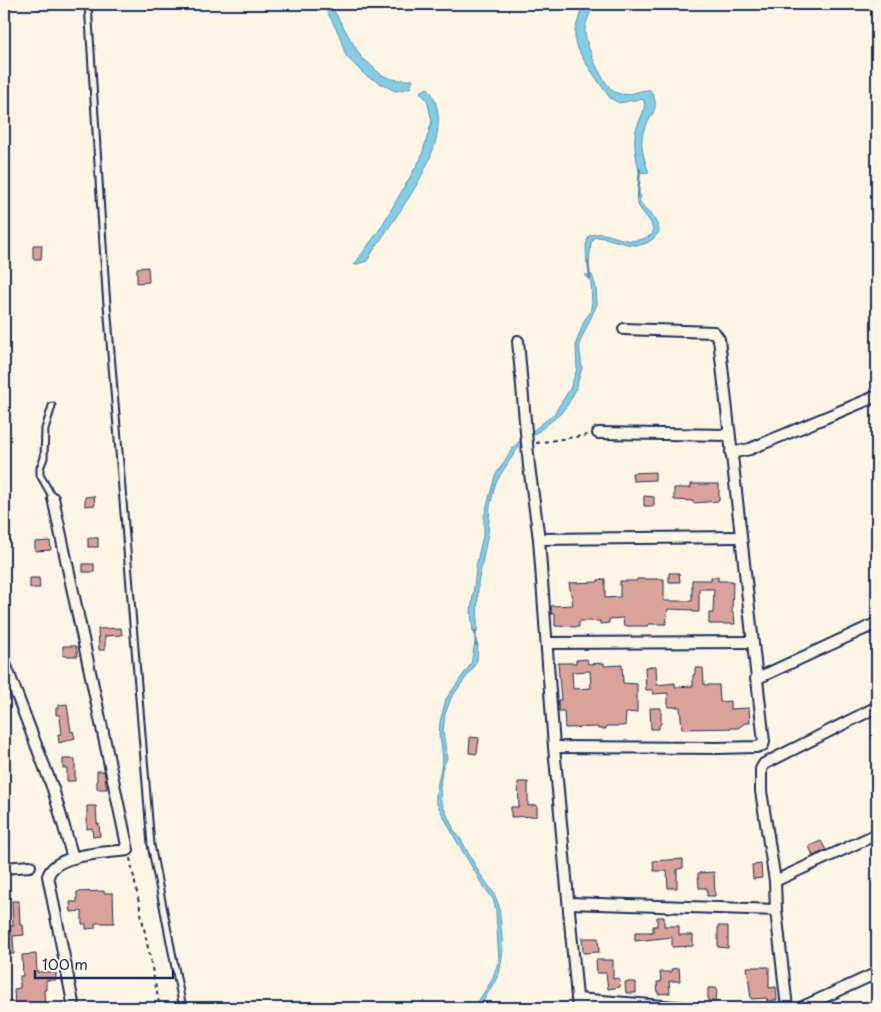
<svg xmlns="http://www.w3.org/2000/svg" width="881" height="1012" viewBox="0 0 881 1012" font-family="'Playpen Sans',sans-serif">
<rect width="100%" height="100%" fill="#fcf5e5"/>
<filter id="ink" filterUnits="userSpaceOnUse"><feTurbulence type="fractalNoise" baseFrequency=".02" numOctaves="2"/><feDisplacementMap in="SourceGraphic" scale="10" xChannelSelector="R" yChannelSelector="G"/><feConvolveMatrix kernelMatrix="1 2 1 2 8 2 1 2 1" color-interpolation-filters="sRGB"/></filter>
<g filter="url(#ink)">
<g fill="#84cde5" stroke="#5a8eaf">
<path d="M323 4H330L362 59C369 62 372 67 378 72 389 81 400 80 413 80L410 88 395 91 365 75 346 56 339 34Z"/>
<path d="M583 4H594C591 12 586 20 585 29 584 43 604 89 617 93 630 98 638 89 650 90 665 111 643 120 642 138 641 150 645 162 649 173L639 172C637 160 634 148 635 135 636 123 647 112 644 100L639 99 619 103 610 98 585 62 575 43V31Z"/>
<path d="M428 88C465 139 392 217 367 261L354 265 380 229 421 158 432 121 427 100 420 92Z"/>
<path d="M638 194 641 196 639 200C645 212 659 218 659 232 641 258 617 237 595 237L591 243 589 263H587L586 245 589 236C609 226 625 252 653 234 654 217 637 213 636 197Z"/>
<path d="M585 275H592L596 287 597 304 579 344 582 368 575 391 568 404 560 414 518 448 500 475 495 485 490 506 488 533 478 583 477 633 473 632 471 612 477 562 484 531V517L495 476 514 446 554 414 570 389 577 369 576 343 585 319 590 313 592 302 591 282Z"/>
<path d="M475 643 478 644 477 660 473 668 451 698 445 714 443 732 447 758 442 769 440 788 441 802 455 832 460 838 480 874 494 893 499 906 503 950 501 963 499 974 479 1008H474L492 980 499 960 496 911 493 899 482 884 455 838 436 802V793L443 758 441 742 439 736 440 722 446 699 471 664Z"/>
</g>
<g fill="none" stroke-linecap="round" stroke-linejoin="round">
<g stroke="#5a8eaf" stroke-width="2.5">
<path d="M638 196 640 169"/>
<path d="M588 261 590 278"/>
<path d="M475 631 476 645"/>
</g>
</g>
<g fill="#dba299" stroke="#1b2f5e" fill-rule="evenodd">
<path d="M33 245H42L41 259H33Z"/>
<path d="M148 267 149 282 137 283V268Z"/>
<path d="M655 472V480L633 481 632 473Z"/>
<path d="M691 484H719V501L693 503V501L674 500V488H691Z"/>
<path d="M94 496 95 505 85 506V497Z"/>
<path d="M644 496 654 497V506H644Z"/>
<rect x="88" y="538" width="10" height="9"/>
<path d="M50 541 51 550 35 551V542Z"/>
<rect x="83" y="564" width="11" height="8"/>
<path d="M669 573H679L680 582H669Z"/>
<path d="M711 577H718V581H733L732 613H734L735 624H709V613H713L714 589H699V612H693L692 610 668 609 666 624H648V626H624L623 618 609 619V623L600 624V621H581L579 622V627L555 626V614H551V606L573 605 569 583 598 582V580L605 579V598L620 597V581H637V579H664V601H692V580H711Z"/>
<path d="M30 578H39L40 588H30Z"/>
<path d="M121 628 122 635 105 636V650H99L98 629Z"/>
<path d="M63 646H76L78 656H63Z"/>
<path d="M587 659 588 664 604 663V666L622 665 623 683 637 684V712L626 713 625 726H606V729H598V727L565 728 564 711H558V700H561L558 663H576V660ZM590 671 591 688 573 689 572 672Z"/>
<path d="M656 666 657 685 675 683V687L693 686V675L695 674V668H703L704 685H719L720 702 730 701V709L749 708 750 723H745L738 728 682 729 680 707H668V693L653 694V690H646L645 667Z"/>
<path d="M67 704 71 732 73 731 75 738 59 743 58 734H62L60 718V715H56V708H59V705Z"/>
<path d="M650 708H661V724L659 725V729H651Z"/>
<path d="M470 737 479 738 477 754 469 753Z"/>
<path d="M63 759H75V781H67V768H63Z"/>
<path d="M97 771H104L107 789H97Z"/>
<path d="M518 782H528V806L537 805V816L511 817V807H519Z"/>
<path d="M87 806H96L97 824H99L100 836 93 837 92 828 87 829Z"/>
<path d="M821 841 826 850 813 856 809 846Z"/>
<path d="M683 859V868L677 869V888H668L667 871H654L653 861Z"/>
<path d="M761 864 762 878 753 879 752 865Z"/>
<path d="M714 872 715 896H707V888H699L698 873Z"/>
<path d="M104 891V893H113L114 923H95V928L86 929V924H82V911L71 912 70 902H77V892Z"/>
<path d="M12 901H19L20 925H23L24 935 13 936 14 954H5L6 935H11L10 926H13Z"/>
<path d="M657 917H664V926H679V935H693V946L672 947V937L635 941V932H653V926H657Z"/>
<path d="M718 926H728V948L718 947Z"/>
<path d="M582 938H598L599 952 583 953Z"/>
<path d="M36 954 37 972H56V980H46V990H44L45 1008H35L34 1006 15 1007 14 989 20 988V976H23L22 955Z"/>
<path d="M596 960H613V979L619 978 620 987 608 989 606 973H597Z"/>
<path d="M747 967H769V988L776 987 777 1000 767 1001V998L751 999Z"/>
<path d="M679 968 680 981H669L670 993 658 994 657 982H661L660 972H672L671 969Z"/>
<path d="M625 982H636V993H626Z"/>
<path d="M708 988H717L716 1001H708Z"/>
</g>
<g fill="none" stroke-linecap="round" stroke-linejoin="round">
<g stroke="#1b2f5e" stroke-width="9">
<g id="service">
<path d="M88 4 106 292 151 845 183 1008"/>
<path d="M52 406 45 429 44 458 40 468V475L53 498"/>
</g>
</g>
<g stroke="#1b2f5e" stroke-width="14">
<g id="minor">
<path d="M518 341 529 466 539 539 554 747 578 1008"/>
<path d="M598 433 729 435"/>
<path d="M731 453 750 449 877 396"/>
<path d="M53 498 128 850C108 853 55 853 48 876L74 1008"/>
<path d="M539 539 740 537"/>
<path d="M547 643 752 642"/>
<path d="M4 661 53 789 73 858"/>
<path d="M756 679 877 623"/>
<path d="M554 747 718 748 756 747 763 745 764 742 719 339 714 332 624 329"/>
<path d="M4 868 30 866"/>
<path d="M775 881 877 834"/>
<path d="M569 903 776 910"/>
<path d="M577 999 688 1008"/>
<path d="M787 1008 776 910 775 881 761 791V769L764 764 877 707"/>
<path d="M800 1008 877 973"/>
</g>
</g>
<g stroke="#1b2f5e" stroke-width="2" stroke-dasharray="4 4" stroke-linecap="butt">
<path d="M536 443 588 435"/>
<path d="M130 858 160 1008"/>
</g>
<use href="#service" stroke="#fcf5e5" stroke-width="5"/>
<use href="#minor" stroke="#fcf5e5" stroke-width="10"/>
</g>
</g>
<rect width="881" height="1012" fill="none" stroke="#fcf5e5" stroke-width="20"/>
<rect x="10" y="10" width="861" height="992" fill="none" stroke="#1b2f5e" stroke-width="2" filter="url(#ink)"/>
<path d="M35 970v8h138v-8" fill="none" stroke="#1b2f5e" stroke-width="2.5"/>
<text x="42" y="970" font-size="15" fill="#1b2f5e" stroke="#fcf5e5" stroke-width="4" paint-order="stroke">100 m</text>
</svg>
